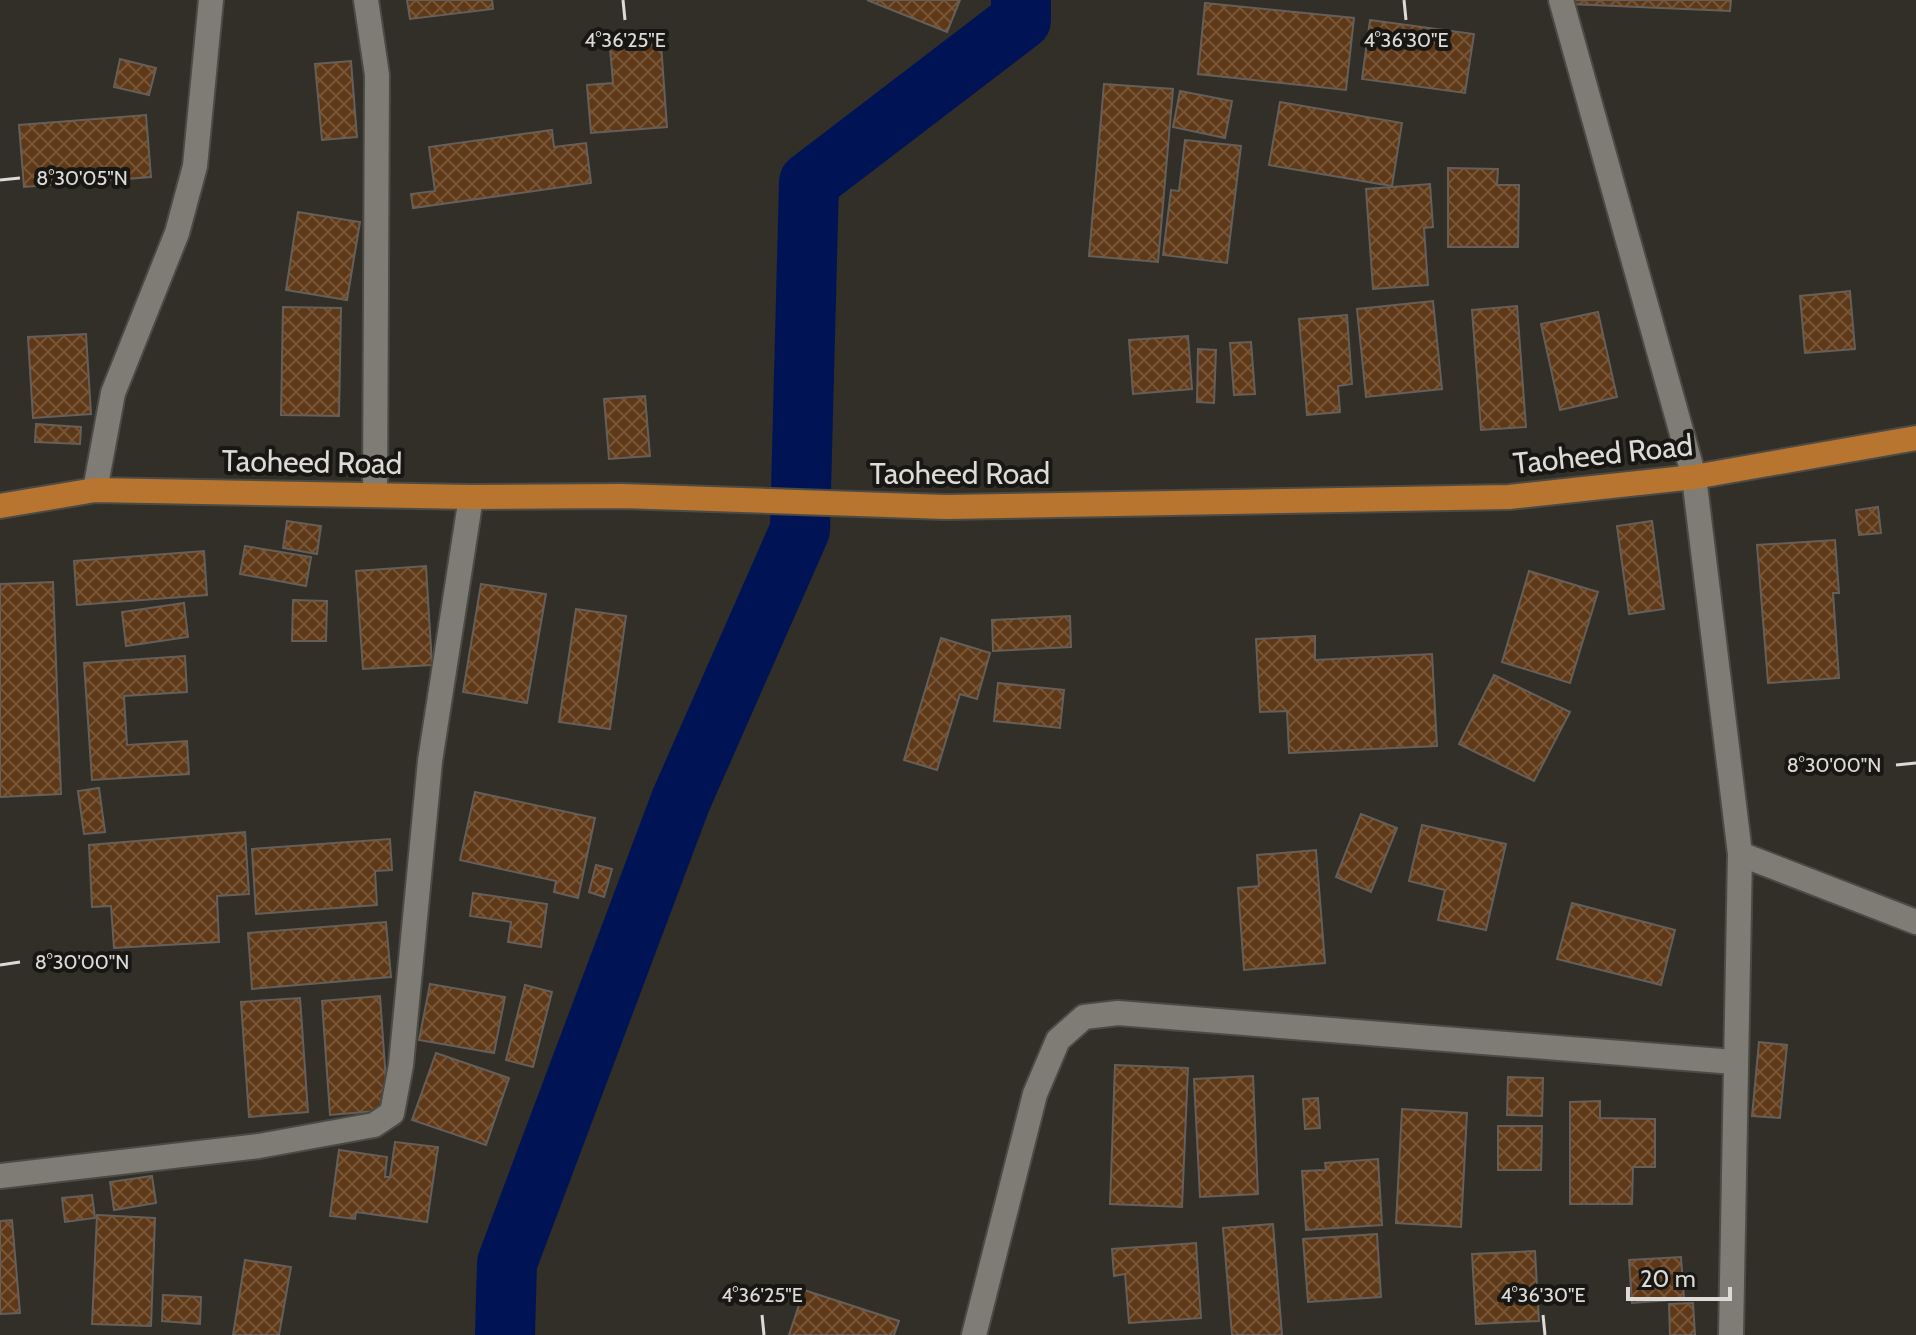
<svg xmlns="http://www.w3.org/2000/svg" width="1916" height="1335" viewBox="0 0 1916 1335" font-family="Cabin,sans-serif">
<defs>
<pattern id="building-cross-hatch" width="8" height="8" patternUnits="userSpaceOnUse" patternTransform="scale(2)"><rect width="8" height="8" fill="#5f3917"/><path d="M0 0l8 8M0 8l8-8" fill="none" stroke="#765538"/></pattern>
</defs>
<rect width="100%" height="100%" fill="#312f28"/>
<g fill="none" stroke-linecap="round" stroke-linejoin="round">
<path stroke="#001455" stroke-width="60" d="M505 1335 507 1263 681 800 800 530 809 182 1021 20V0"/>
</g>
<g fill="url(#building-cross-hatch)" stroke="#665f59" stroke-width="2">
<path d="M407 0H492L493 9 410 19Z"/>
<path d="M867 0H960L947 32Z"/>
<path d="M1571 0H1731L1730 11 1570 4Z"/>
<path d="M1205 3 1354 18 1346 90 1198 74Z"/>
<path d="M1370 20 1474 34 1465 93 1362 79Z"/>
<path d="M661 44 667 127 591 133 587 85 613 83 610 48Z"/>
<path d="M120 59 156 68 149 95 114 87Z"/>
<path d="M351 61 357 137 322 140 315 64Z"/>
<path d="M1104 84 1173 89 1158 262 1089 256Z"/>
<path d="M1180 91 1232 101 1225 138 1173 127Z"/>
<path d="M1280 102 1402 123 1392 186 1269 165Z"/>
<path d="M146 115 151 177 24 187 19 125Z"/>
<path d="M552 130 554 147 586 143 591 183 413 208 411 194 435 191 429 147Z"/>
<path d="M1185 140 1241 146 1227 263 1163 255 1171 190 1179 191Z"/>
<path d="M1448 168 1498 169 1497 185H1519L1518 247H1448Z"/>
<path d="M1430 184 1433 227 1424 228 1428 285 1373 289 1366 189Z"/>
<path d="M298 212 360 222 347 300 286 290Z"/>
<path d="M1850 291 1855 349 1805 353 1800 296Z"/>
<path d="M1433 301 1442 389 1366 397 1357 309Z"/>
<path d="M1517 306 1526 427 1481 430 1472 310Z"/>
<path d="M283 307 341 308 339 416 281 415Z"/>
<path d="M1598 312 1617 397 1560 410 1541 324Z"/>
<path d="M1347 315 1352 384 1338 386 1340 412 1307 415 1299 319Z"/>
<path d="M86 334 91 414 33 418 28 337Z"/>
<path d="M1188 336 1192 389 1133 394 1129 340Z"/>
<path d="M1251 342 1255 394 1234 395 1230 343Z"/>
<path d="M1198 349 1216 350 1214 403 1197 402Z"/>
<path d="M645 396 650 456 609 459 604 399Z"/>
<path d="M36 424 81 427 80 444 35 442Z"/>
<path d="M1878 507 1881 533 1859 535 1856 510Z"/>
<path d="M287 521 321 526 317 554 283 548Z"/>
<path d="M1652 521 1664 609 1629 614 1617 526Z"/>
<path d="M1835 540 1839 593H1833L1839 678 1768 683 1757 545Z"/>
<path d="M245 546 311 557 306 586 240 574Z"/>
<path d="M204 551 207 595 77 605 74 561Z"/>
<path d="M426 566 432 665 363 669 356 571Z"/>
<path d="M1529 571 1598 592 1570 683 1502 662Z"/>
<path d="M53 582 61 794 0 797V584Z"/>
<path d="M481 584 546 594 527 703 463 692Z"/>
<path d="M293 600 327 601 326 641H292Z"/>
<path d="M184 603 188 637 126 646 122 612Z"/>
<path d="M576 609 626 616 610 729 559 722Z"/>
<path d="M1070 616 1071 647 993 651 992 620Z"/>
<path d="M1315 636V660L1432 654 1437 746 1289 753 1287 711 1260 712 1256 639Z"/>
<path d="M941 638 990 653 977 699 960 694 937 770 904 760Z"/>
<path d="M185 656 187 692 124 696 127 745 187 741 189 774 92 780 84 663Z"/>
<path d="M1494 675 1570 712 1534 781 1459 744Z"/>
<path d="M998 683 1064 690 1060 728 994 721Z"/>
<path d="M99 788 105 832 84 834 78 791Z"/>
<path d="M475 792 595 818 578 898 554 892 556 881 460 860Z"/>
<path d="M1361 814 1397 828 1371 892 1336 877Z"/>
<path d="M1422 825 1506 844 1486 930 1438 920 1445 890 1409 881Z"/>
<path d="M245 832 249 894 217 896 219 942 114 948 111 906 92 907 89 845Z"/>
<path d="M390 839 392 870 375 871 377 905 256 914 252 849Z"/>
<path d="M1316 850 1325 963 1244 970 1238 888 1259 886 1257 855Z"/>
<path d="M596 865 612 869 604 897 589 892Z"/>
<path d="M473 893 547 904 541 947 508 942 511 922 470 916Z"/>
<path d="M1572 903 1675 930 1661 985 1557 959Z"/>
<path d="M386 922 391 977 252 989 248 933Z"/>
<path d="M430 984 505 997 494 1053 419 1040Z"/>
<path d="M525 985 552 992 533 1067 506 1060Z"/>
<path d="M380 996 388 1110 330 1115 322 1001Z"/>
<path d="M300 998 308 1112 249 1117 241 1002Z"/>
<path d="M1759 1042 1787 1045 1780 1118 1752 1116Z"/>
<path d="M436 1053 509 1078 486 1145 412 1120Z"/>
<path d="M1115 1065 1188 1068 1182 1207 1110 1204Z"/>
<path d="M1253 1076 1258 1194 1200 1197 1194 1079Z"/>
<path d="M1508 1077 1543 1078 1542 1116 1507 1115Z"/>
<path d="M1318 1098 1320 1128 1305 1129 1303 1099Z"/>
<path d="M1600 1101V1118L1655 1119V1167H1633L1632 1204H1570V1102Z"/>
<path d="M1402 1109 1467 1113 1461 1227 1396 1223Z"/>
<path d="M1498 1126H1542L1541 1170H1498Z"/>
<path d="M395 1142 438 1147 427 1222 356 1212 355 1219 330 1216 339 1150 387 1157 385 1177H390Z"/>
<path d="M1378 1159 1382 1225 1306 1230 1302 1171 1326 1170 1325 1163Z"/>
<path d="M152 1176 156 1203 114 1210 110 1182Z"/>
<path d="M92 1195 95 1218 65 1222 62 1198Z"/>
<path d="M97 1215 155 1218 151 1326 92 1324Z"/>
<path d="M12 1220 20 1313 0 1314V1221Z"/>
<path d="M1273 1224 1282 1335H1232L1223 1228Z"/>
<path d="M1377 1234 1381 1297 1308 1302 1303 1239Z"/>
<path d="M1196 1243 1201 1318 1129 1323 1125 1274 1114 1276 1112 1249Z"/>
<path d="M1535 1251 1539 1321 1476 1324 1472 1254Z"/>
<path d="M1681 1257 1684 1299 1632 1303 1629 1260Z"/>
<path d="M245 1260 291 1267 279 1335H233Z"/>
<path d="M804 1290 899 1321 894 1335H789Z"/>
<path d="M163 1295 201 1297 200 1324 162 1321Z"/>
<path d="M1693 1303 1695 1335H1670L1669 1304Z"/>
</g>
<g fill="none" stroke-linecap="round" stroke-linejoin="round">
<g stroke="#4c4a44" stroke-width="28">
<g id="street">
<path d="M366 0 377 75 375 495"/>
<path d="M1561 0 1694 477 1740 854 1731 1335"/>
<path d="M95 490 113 393 177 233 195 166 211 0"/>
<path d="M1740 854 1916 922"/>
<path d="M0 1176 259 1146 374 1125 392 1113 401 1065 430 761 471 497"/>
<path d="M974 1335 1035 1094 1058 1040 1084 1017 1118 1013 1734 1062"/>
</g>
</g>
<g stroke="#4c4a44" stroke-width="28">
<path id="primary" d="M0 506 95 490 471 497 622 496 946 507 1509 497 1694 477 1916 438"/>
</g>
<use href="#street" stroke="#7e7c74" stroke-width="24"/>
<use href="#primary" stroke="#b7752f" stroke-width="24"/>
</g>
<path fill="none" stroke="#dddbd7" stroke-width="3" d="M623 0 625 20M1404 0 1406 20M0 180 20 178M1896 765 1916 763M0 965 20 962M762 1315 764 1335M1543 1315 1545 1335"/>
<g text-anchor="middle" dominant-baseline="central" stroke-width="8" stroke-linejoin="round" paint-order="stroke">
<g font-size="30" fill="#dddbd7" stroke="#181714">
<text transform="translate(1603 454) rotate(-6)">Taoheed Road</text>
<text transform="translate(312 462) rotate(1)">Taoheed Road</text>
<text x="960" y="473">Taoheed Road</text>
</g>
</g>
<g font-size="20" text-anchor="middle" fill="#dddbd7" stroke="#181714" stroke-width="8" stroke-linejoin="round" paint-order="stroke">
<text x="625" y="47">4°36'25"E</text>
<text x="1406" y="47">4°36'30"E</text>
<text x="82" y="185">8°30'05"N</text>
<text x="1834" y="772">8°30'00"N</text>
<text x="82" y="969">8°30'00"N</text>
<text x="762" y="1302">4°36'25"E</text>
<text x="1543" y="1302">4°36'30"E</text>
</g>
<path d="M1628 1287v12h102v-12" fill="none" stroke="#dddbd7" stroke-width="4"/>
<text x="1640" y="1287" font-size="24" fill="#dddbd7" stroke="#181714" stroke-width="6" paint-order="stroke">20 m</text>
</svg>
